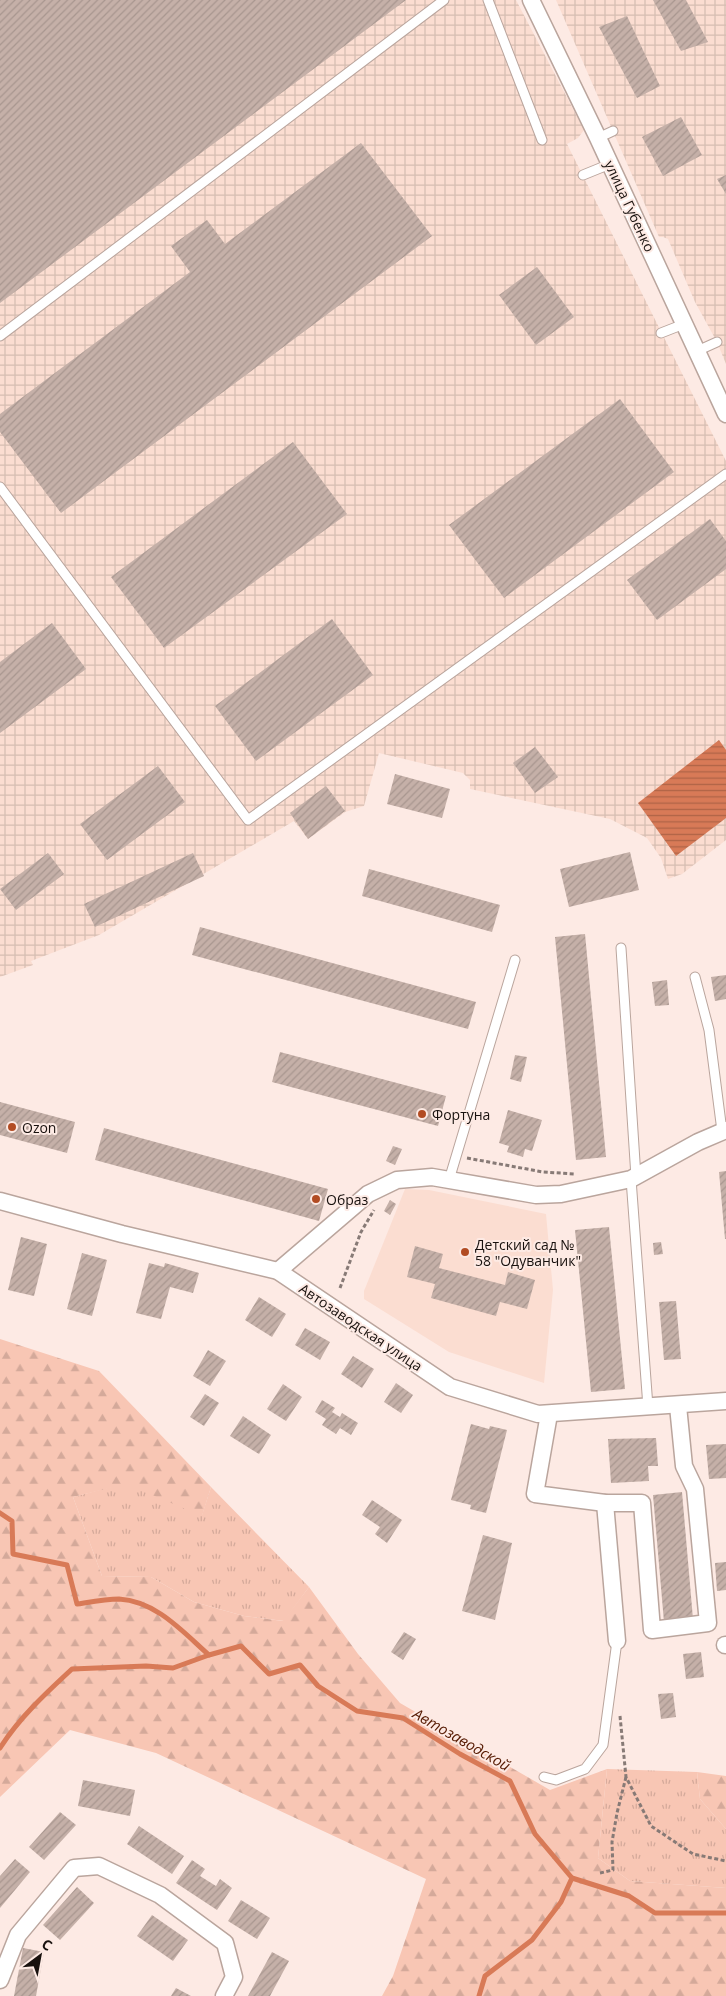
<svg xmlns="http://www.w3.org/2000/svg" width="726" height="1996" viewBox="0 0 726 1996" font-family="'Open Sans',sans-serif">
<defs>
<pattern id="industrial-grid" width="8" height="8" patternUnits="userSpaceOnUse" patternTransform="scale(1.25)"><rect width="8" height="8" fill="#fbddd1"/><path d="M0 4h8M4 0v8" fill="none" stroke="#d6bdb2"/></pattern>
<pattern id="grass-tufts" width="24" height="20" patternUnits="userSpaceOnUse" patternTransform="scale(1.25)"><rect width="24" height="20" fill="#f8c6b4"/><path d="M3 7l-1-3M5 7V3M7 7l1-3M15 17l-1-3M17 17v-4M19 17l1-3" fill="none" stroke="#d4a99a"/></pattern>
<pattern id="forest-firs" width="22" height="20" patternUnits="userSpaceOnUse" patternTransform="scale(1.25)"><rect width="22" height="20" fill="#f8c6b4"/><path d="M5 1l3.5 6h-7zM16 11l3.5 6h-7z" fill="#d4a99a"/></pattern>
<pattern id="water-rules" width="6" height="5" patternUnits="userSpaceOnUse" patternTransform="scale(1.25)"><rect width="6" height="5" fill="#d87a57"/><path d="M0 2.5h6" fill="none" stroke="#ae6346"/></pattern>
<pattern id="building-hatch" width="6" height="6" patternUnits="userSpaceOnUse" patternTransform="scale(1.25)"><rect width="6" height="6" fill="#c5b0a8"/><path d="M-1 1l2-2M0 6l6-6M5 7l2-2" fill="none" stroke="#a8968f"/></pattern>
</defs>
<rect width="100%" height="100%" fill="#fdeae4"/>
<path fill="#fbddd1" d="M405 1189 429 1190 546 1214 553 1290 544 1383 449 1352 364 1299V1291Z"/>
<g fill="url(#industrial-grid)">
<path d="M0 0H516L584 130 578 138 567 144 726 461V840L682 874 668 879 661 858 647 838 610 819 470 789V780L463 773 379 753 364 806 345 812 308 839 294 821 99 935 31 961 33 965 0 977Z"/>
<path d="M556 0H726V364L717 342 695 302 668 239 663 237H659Z"/>
</g>
<g fill="url(#grass-tufts)">
<path d="M126 1483 202 1515 211 1487 309 1587 284 1621 244 1616 194 1602 151 1577 102 1576 73 1497Z"/>
<path d="M607 1769 697 1772 700 1799 726 1829V1888L630 1881 598 1858Z"/>
</g>
<g fill="url(#forest-firs)">
<path d="M0 1339 99 1371 211 1487 202 1516 126 1484 73 1497 102 1576 151 1577 194 1602 244 1616 283 1621 309 1587 358 1654 400 1703 550 1790 607 1769 598 1858 630 1881 726 1888V1996H382L393 1976 426 1879 156 1753 70 1730 0 1797Z"/>
<path d="M697 1772 726 1776V1829L700 1799Z"/>
</g>
<path fill="url(#water-rules)" d="M719 740 726 750V818L676 856 638 803Z"/>
<g fill="none" stroke-linecap="round" stroke-linejoin="round">
<g stroke="#d87a57" stroke-width="5">
<path d="M0 1513 12 1521 13 1554 67 1565 77 1604C90 1602 106 1599 119 1599 156 1601 183 1632 209 1655L241 1646 269 1674 300 1665 318 1686 357 1711 403 1718 460 1754 510 1781 535 1834 572 1878 629 1896 655 1913H726"/>
<path d="M0 1748C19 1718 46 1693 72 1669L146 1666 173 1668 209 1655"/>
<path d="M479 1996 485 1976 532 1940 561 1902 572 1878"/>
</g>
</g>
<g fill="url(#building-hatch)">
<path d="M0 0H406L0 303Z"/>
<path d="M653 0H686L708 42 681 51Z"/>
<path d="M627 16 660 86 637 98 599 27Z"/>
<path d="M681 117 702 155 663 176 642 137Z"/>
<path d="M361 143 432 236 61 513 0 432V414L190 272 171 246 207 220 225 244Z"/>
<path d="M726 175V194L717 179Z"/>
<path d="M537 267 574 317 536 345 499 295Z"/>
<path d="M620 399 674 472 504 598 449 525Z"/>
<path d="M293 442 347 514 164 648 111 577Z"/>
<path d="M710 519 726 541V569L657 620 627 580Z"/>
<path d="M332 619 373 675 256 761 215 706Z"/>
<path d="M52 623 86 669 0 733V662Z"/>
<path d="M535 747 558 777 535 793 513 763Z"/>
<path d="M158 766 185 802 107 860 80 824Z"/>
<path d="M395 774 450 789 442 818 387 804Z"/>
<path d="M326 786 345 811 308 839 290 813Z"/>
<path d="M630 852 639 890 569 907 560 869Z"/>
<path d="M48 853 64 874 16 910 0 889Z"/>
<path d="M193 853 204 876 95 927 84 904Z"/>
<path d="M369 869 500 905 492 932 362 896Z"/>
<path d="M200 927 476 1002 468 1029 192 955Z"/>
<path d="M585 934 606 1157 576 1160 555 937Z"/>
<path d="M726 975V999L715 1001 711 977Z"/>
<path d="M667 980 669 1005 655 1006 652 982Z"/>
<path d="M280 1052 446 1096 438 1126 272 1082Z"/>
<path d="M515 1055 527 1057 521 1082 510 1079Z"/>
<path d="M0 1102 75 1122 67 1153 0 1135Z"/>
<path d="M508 1110 542 1120 532 1151 525 1149 523 1157 507 1152 509 1146 499 1143Z"/>
<path d="M104 1128 328 1189 319 1221 95 1160Z"/>
<path d="M393 1146 402 1149 395 1165 386 1161Z"/>
<path d="M726 1171V1239H725L719 1172Z"/>
<path d="M390 1200 396 1204 390 1215 384 1211Z"/>
<path d="M609 1227 625 1389 591 1392 575 1230Z"/>
<path d="M21 1237 47 1244 34 1296 8 1290Z"/>
<path d="M661 1242 663 1254 654 1255 653 1243Z"/>
<path d="M415 1246 443 1254 439 1268 505 1285 508 1272 535 1280 527 1309 500 1302 496 1316 431 1298 435 1284 407 1277Z"/>
<path d="M82 1253 107 1260 92 1316 67 1309Z"/>
<path d="M149 1263 164 1267 165 1263 199 1273 193 1293 170 1287 161 1319 136 1313Z"/>
<path d="M259 1297 286 1314 272 1337 245 1320Z"/>
<path d="M676 1301 681 1359 664 1360 659 1302Z"/>
<path d="M305 1328 330 1342 320 1360 295 1345Z"/>
<path d="M208 1350 226 1361 210 1386 193 1376Z"/>
<path d="M353 1356 374 1369 362 1388 341 1374Z"/>
<path d="M396 1383 413 1395 401 1413 384 1402Z"/>
<path d="M283 1384 302 1397 286 1421 267 1409Z"/>
<path d="M205 1394 219 1403 204 1426 190 1417Z"/>
<path d="M322 1400 335 1408 332 1412 340 1417 342 1413 358 1423 351 1435 340 1428 336 1434 322 1425 326 1419 315 1412Z"/>
<path d="M243 1416 271 1435 259 1454 230 1436Z"/>
<path d="M471 1424 489 1429 490 1426 507 1430 486 1513 470 1509 471 1505 451 1500Z"/>
<path d="M656 1438 658 1466H648L649 1481 611 1483 608 1439Z"/>
<path d="M726 1444V1478L709 1479 706 1445Z"/>
<path d="M682 1492 693 1619 664 1622 653 1495Z"/>
<path d="M372 1500 402 1520 387 1543 375 1534 380 1527 362 1515Z"/>
<path d="M483 1535 512 1543 495 1620 462 1611Z"/>
<path d="M726 1562V1590L717 1591 715 1563Z"/>
<path d="M404 1632 416 1639 403 1660 391 1652Z"/>
<path d="M701 1652 704 1677 686 1679 683 1654Z"/>
<path d="M673 1693 676 1717 661 1719 658 1694Z"/>
<path d="M83 1780 135 1790 130 1816 78 1806Z"/>
<path d="M60 1812 76 1825 44 1860 29 1847Z"/>
<path d="M139 1826 184 1856 172 1874 127 1844Z"/>
<path d="M15 1859 30 1872 0 1908V1876Z"/>
<path d="M192 1860 205 1869 200 1876 216 1886 220 1879 232 1888 217 1910 176 1883Z"/>
<path d="M77 1887 94 1903 60 1940 43 1925Z"/>
<path d="M241 1900 270 1918 257 1939 228 1921Z"/>
<path d="M152 1915 188 1940 173 1961 137 1936Z"/>
<path d="M23 1948 44 1952 36 1996H14Z"/>
<path d="M272 1952 289 1961 270 1996H248Z"/>
<path d="M176 1988 191 1996H171Z"/>
</g>
<g fill="none" stroke-linecap="round" stroke-linejoin="round">
<g stroke="#baa59d" stroke-width="11">
<g id="lane">
<path d="M488 0 542 140"/>
<path d="M598 138 613 131"/>
<path d="M583 175 610 164"/>
<path d="M661 333 684 324"/>
<path d="M0 336 444 0"/>
<path d="M697 351 717 342"/>
<path d="M0 487 248 820 726 474"/>
<path d="M621 948 636 1177"/>
<path d="M695 977 709 1030 722 1131"/>
<path d="M631 1179 648 1407"/>
<path d="M449 1180 515 960"/>
<path d="M544 1777 556 1780 585 1769 603 1745 617 1641"/>
</g>
</g>
<g stroke="#baa59d" stroke-width="19">
<g id="street">
<path d="M531 0 598 138 726 414"/>
<path d="M0 1201 122 1234 278 1271 450 1387 538 1414 726 1401"/>
<path d="M278 1271 368 1194 397 1180 432 1177 536 1195 561 1194 631 1179 698 1142 726 1130"/>
<path d="M549 1414 535 1494 605 1503H642L652 1630 708 1623 695 1489 684 1466 678 1406"/>
<path d="M605 1503 617 1641"/>
<path d="M725 1645H726"/>
<path d="M0 1980 18 1935 74 1868 99 1866 160 1895 225 1943 234 1977 224 1996"/>
</g>
</g>
<g stroke="#877a76" stroke-width="3" stroke-dasharray="4 2.5" stroke-linecap="butt">
<path d="M467 1158 543 1172 575 1174"/>
<path d="M340 1288 361 1232 374 1210"/>
<path d="M620 1716 626 1777 651 1826 693 1854 726 1861"/>
<path d="M600 1873 613 1870 612 1842 617 1813 626 1777"/>
</g>
<use href="#lane" stroke="#fff" stroke-width="9"/>
<use href="#street" stroke="#fff" stroke-width="16"/>
</g>
<g fill="#b24c23" stroke="#fdeae4" stroke-width="2">
<circle cx="422" cy="1114" r="5"/>
<circle cx="12" cy="1127" r="5"/>
<circle cx="316" cy="1199" r="5"/>
<circle cx="465" cy="1252" r="5"/>
</g>
<g text-anchor="middle" dominant-baseline="central" stroke-width="4" stroke-linejoin="round" paint-order="stroke">
<g font-size="14" fill="#18110e" stroke="#fdeae4">
<text transform="translate(630 206) rotate(65)">улица Губенко</text>
<text transform="translate(361 1327) rotate(34)">Автозаводская улица</text>
</g>
<g font-size="14" fill="#18110e" stroke="#fdeae4" text-anchor="start">
<text x="432" y="1114">Фортуна</text>
<text x="22" y="1127">Ozon</text>
<text x="326" y="1199">Образ</text>
<text x="475" y="1244">Детский сад №<tspan x="475" dy="16">58 "Одуванчик"</tspan></text>
</g>
<g font-size="15" font-style="italic" fill="#551900" stroke="#fdeae4">
<text transform="translate(462 1739) rotate(30)">Автозаводской</text>
</g>
</g>
<g transform="translate(40 1956) rotate(32)" stroke="#fdeae4" stroke-width="4" paint-order="stroke">
<path d="M0-4L9 19L0 12L-9 19Z" fill="#18110e"/>
<text y="-8" font-size="14" font-weight="bold" text-anchor="middle" fill="#18110e">С</text>
</g>
</svg>
